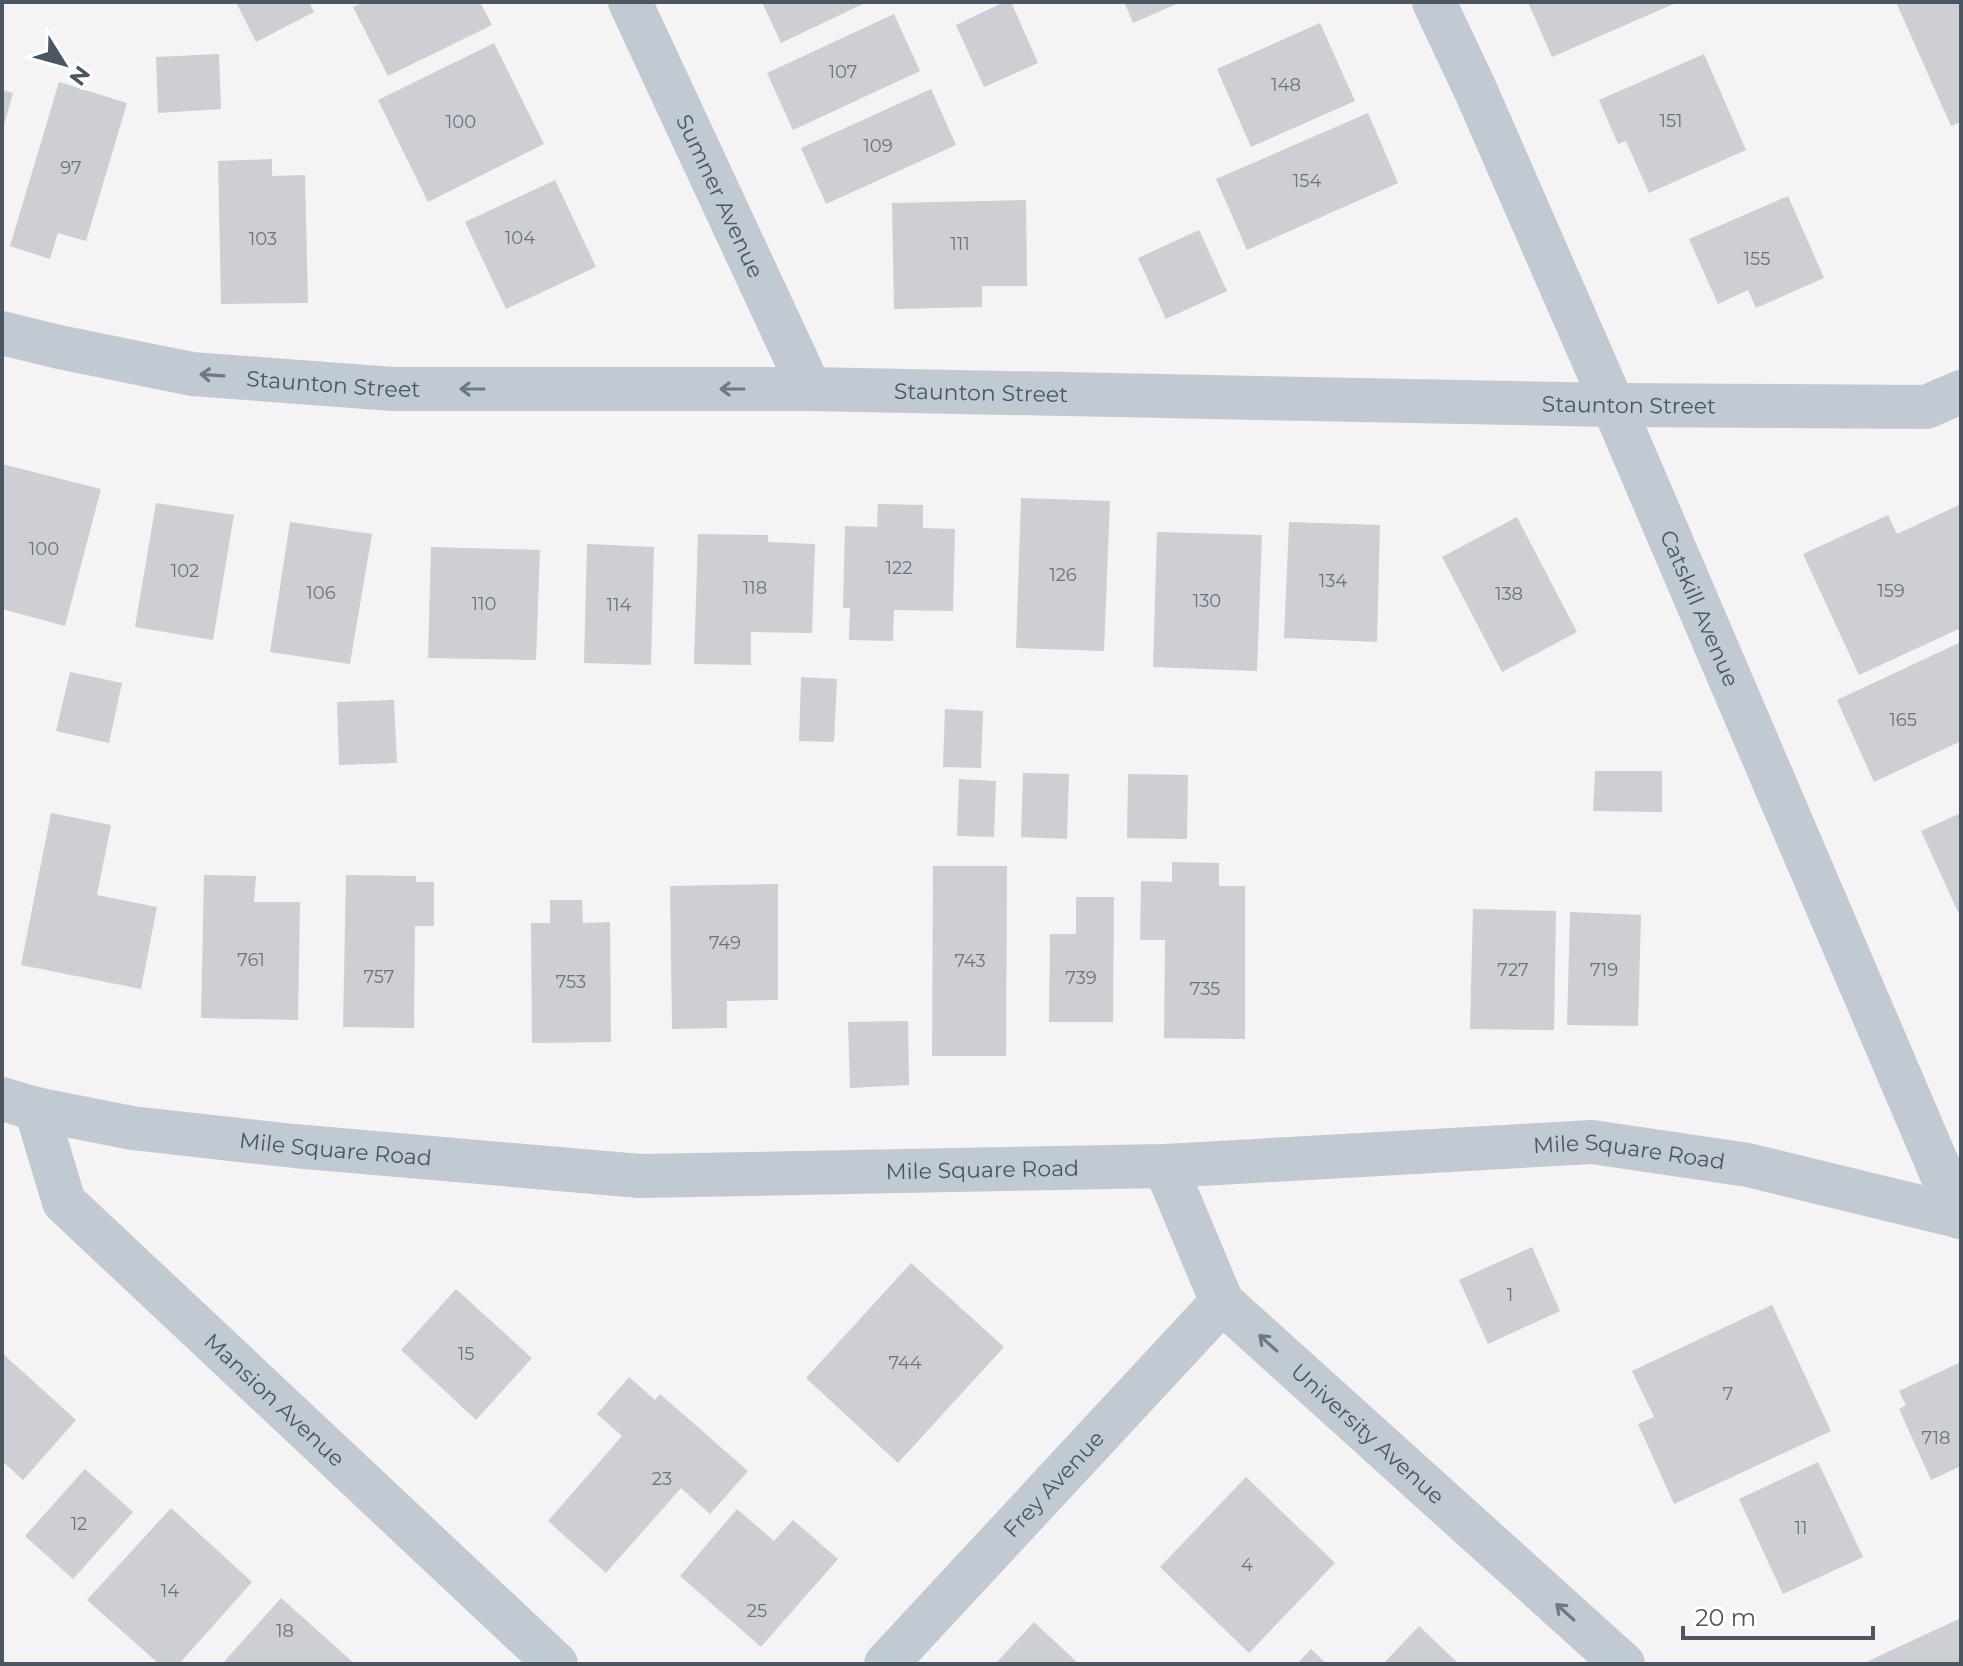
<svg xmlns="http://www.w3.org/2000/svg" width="1963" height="1666" viewBox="0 0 1963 1666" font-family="Montserrat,sans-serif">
<rect width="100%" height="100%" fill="#f5f3f3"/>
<g fill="#cdcfd5">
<path d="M241 2H309L314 12 256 42 237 4Z"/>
<path d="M364 2H480L492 25 388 76 353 7Z"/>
<path d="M762 2H867L781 43Z"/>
<path d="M1004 2H1011L1038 63 984 87 956 25Z"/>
<path d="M1124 2H1181L1133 23Z"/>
<path d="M1528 2H1678L1552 57Z"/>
<path d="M1896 2H1961V122L1951 126Z"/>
<path d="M894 14 920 71 793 130 767 73Z"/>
<path d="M1320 23 1355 101 1251 147 1217 69Z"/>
<path d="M494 43 544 144 428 202 378 100Z"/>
<path d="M219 54 221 109 158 113 156 57Z"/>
<path d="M1704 54 1746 150 1649 193 1626 141 1618 144 1599 100Z"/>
<path d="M59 82 127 103 86 241 58 233 50 259 10 246Z"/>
<path d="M931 89 956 145 826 204 801 148Z"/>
<path d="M2 90 13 93 3 129 2 128Z"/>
<path d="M1368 113 1398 183 1247 250 1216 179Z"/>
<path d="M272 159V176L305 175 308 303 221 304 218 161Z"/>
<path d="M555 180 596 267 506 309 465 222Z"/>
<path d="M1788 196 1824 278 1756 308 1748 290 1718 304 1689 239Z"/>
<path d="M1026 200 1027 286H982V307L894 309 892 203Z"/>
<path d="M1199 230 1227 291 1166 319 1138 258Z"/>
<path d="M2 464 101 489 65 626 2 609Z"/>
<path d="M1021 498 1110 501 1104 651 1016 648Z"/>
<path d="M156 503 234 515 213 640 135 627Z"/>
<path d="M878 504 923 505V528L955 529 953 611 894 610 893 641 849 640 850 608H843L845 526 877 527Z"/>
<path d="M1961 504V628L1859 675 1803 554 1888 515 1897 534Z"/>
<path d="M1517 517 1577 632 1502 672 1442 557Z"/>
<path d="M290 522 372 534 350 664 270 652Z"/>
<path d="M1289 522 1380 525 1377 642 1284 638Z"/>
<path d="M1157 532 1262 535 1257 671 1153 667Z"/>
<path d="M698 534 768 535V542L815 544 812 633 751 632V665L694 664Z"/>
<path d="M587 544 654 547 651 665 584 663Z"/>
<path d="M431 547 540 550 536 660 428 658Z"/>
<path d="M1961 642V741L1874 782 1837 700Z"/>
<path d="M70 672 122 683 109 743 56 731Z"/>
<path d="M801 677 837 679 834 742 799 741Z"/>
<path d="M394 700 397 763 339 765 337 702Z"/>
<path d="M945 709 983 711 981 768 943 767Z"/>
<path d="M1595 771H1662V812L1593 811Z"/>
<path d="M1023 773 1069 774 1067 839 1021 837Z"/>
<path d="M1128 774 1188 775 1187 839 1127 838Z"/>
<path d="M959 779 996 781 994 837 957 836Z"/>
<path d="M51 813 111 825 97 895 157 907 141 989 21 965Z"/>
<path d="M1961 813V911L1958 912 1921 831Z"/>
<path d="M1172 862 1219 863V886H1245V1039L1164 1038 1165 940H1140L1141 881 1172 882Z"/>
<path d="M933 866H1007L1006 1056H932Z"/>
<path d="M204 875 256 876 254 902H300L298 1020 201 1018Z"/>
<path d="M346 875 416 876V882H434V926H415L414 1028 343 1027Z"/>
<path d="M778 884V1000L727 1001V1028L672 1029 670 886Z"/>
<path d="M1076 897H1114L1113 1022H1049L1050 934H1076Z"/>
<path d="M550 900H582L583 923 610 922 611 1042 532 1043 531 923H550Z"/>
<path d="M1473 909 1556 911 1554 1030 1470 1029Z"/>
<path d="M1570 912 1641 915 1638 1026 1567 1025Z"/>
<path d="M908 1021 909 1085 850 1088 848 1022Z"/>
<path d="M1532 1247 1560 1311 1488 1344 1459 1280Z"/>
<path d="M911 1263 1004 1347 898 1463 806 1378Z"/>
<path d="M456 1289 532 1358 476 1420 401 1350Z"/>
<path d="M1772 1305 1831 1431 1674 1504 1638 1424 1654 1417 1632 1371Z"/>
<path d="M2 1353 76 1420 23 1480 2 1461Z"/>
<path d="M1961 1362V1466L1931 1480 1899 1409 1906 1405 1899 1391Z"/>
<path d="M629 1377 655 1400 660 1394 748 1471 710 1514 681 1488 606 1573 548 1521 622 1436 597 1414Z"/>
<path d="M1818 1462 1863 1557 1783 1594 1739 1499Z"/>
<path d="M85 1469 133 1512 73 1579 25 1536Z"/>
<path d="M1246 1477 1335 1563 1249 1653 1160 1567Z"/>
<path d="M171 1508 252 1582 179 1664H159L87 1600Z"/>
<path d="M737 1509 774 1541 793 1520 838 1559 761 1647 680 1576Z"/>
<path d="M281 1598 355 1664H222Z"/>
<path d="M1961 1618V1664H1863L1881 1655Z"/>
<path d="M1034 1622 1079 1664H995Z"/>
<path d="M1419 1626 1459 1664H1383Z"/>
<path d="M1311 1649 1327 1664H1297Z"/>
</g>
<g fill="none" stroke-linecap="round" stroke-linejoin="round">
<g stroke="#c1cad2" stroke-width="44">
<path id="s1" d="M630 2 810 389"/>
<path id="s2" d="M1434 2 1475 89 1613 405 1960 1217"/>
<path id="s3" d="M2 333 59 347 192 374 393 389H810L1613 405 1926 407 1961 392"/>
<path id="s4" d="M36 1109 64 1202 556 1664"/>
<path id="s5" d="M1165 1166 1222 1302 1623 1664"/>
<path id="s6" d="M886 1664 1222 1302"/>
</g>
<path stroke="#c1cad2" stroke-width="44" id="s7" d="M2 1099 36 1109 132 1128 294 1146 640 1176 1165 1166 1592 1142 1748 1165 1961 1217"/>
</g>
<defs><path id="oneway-shaft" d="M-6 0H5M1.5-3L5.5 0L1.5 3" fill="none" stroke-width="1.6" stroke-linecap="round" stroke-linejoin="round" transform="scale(2)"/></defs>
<g stroke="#6e7983">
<use href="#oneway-shaft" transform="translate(212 375) rotate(-176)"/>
<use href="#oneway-shaft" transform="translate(472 389) rotate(180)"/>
<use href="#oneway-shaft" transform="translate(732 389) rotate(180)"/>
<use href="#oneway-shaft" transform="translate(1268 1343) rotate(-138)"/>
<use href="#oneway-shaft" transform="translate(1565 1612) rotate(-138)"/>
</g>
<g text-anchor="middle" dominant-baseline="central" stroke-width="8" stroke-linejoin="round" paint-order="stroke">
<g font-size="18" fill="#6b747e">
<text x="843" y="72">107</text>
<text x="1286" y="85">148</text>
<text x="1671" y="121">151</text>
<text x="461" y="122">100</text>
<text x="878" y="146">109</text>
<text x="71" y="168">97</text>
<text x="1307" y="181">154</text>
<text x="520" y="238">104</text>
<text x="263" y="239">103</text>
<text x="960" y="244">111</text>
<text x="1757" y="259">155</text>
<text x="44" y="549">100</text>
<text x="899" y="568">122</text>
<text x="185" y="571">102</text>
<text x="1063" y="575">126</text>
<text x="1333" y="581">134</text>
<text x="755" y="588">118</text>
<text x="1891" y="591">159</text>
<text x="321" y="593">106</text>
<text x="1509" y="594">138</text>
<text x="1207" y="601">130</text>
<text x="484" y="604">110</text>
<text x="619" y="605">114</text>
<text x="1903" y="720">165</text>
<text x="725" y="943">749</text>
<text x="251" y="960">761</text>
<text x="970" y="961">743</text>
<text x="1513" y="970">727</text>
<text x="1604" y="970">719</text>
<text x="379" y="977">757</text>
<text x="1081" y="978">739</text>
<text x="571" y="982">753</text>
<text x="1205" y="989">735</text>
<text x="1510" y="1295">1</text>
<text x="466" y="1354">15</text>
<text x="905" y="1363">744</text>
<text x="1728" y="1394">7</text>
<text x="1936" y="1438">718</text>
<text x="662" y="1479">23</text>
<text x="79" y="1524">12</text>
<text x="1801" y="1528">11</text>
<text x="1247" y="1565">4</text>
<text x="170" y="1591">14</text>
<text x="757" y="1611">25</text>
<text x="285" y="1631">18</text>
</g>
<g font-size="22" fill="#4a5661" stroke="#fff">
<text stroke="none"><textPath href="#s1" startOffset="214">Sumner Avenue</textPath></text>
<text stroke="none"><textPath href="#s3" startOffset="336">Staunton Street</textPath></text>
<text stroke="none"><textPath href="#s3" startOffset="984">Staunton Street</textPath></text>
<text stroke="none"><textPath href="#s3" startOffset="1632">Staunton Street</textPath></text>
<text stroke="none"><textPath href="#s2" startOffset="662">Catskill Avenue</textPath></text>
<text stroke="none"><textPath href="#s7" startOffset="338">Mile Square Road</textPath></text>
<text stroke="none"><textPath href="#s7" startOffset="1634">Mile Square Road</textPath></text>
<text stroke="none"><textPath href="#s7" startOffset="986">Mile Square Road</textPath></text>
<text stroke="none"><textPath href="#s4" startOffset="386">Mansion Avenue</textPath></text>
<text stroke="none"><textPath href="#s5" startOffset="344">University Avenue</textPath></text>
<text stroke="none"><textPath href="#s6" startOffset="246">Frey Avenue</textPath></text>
</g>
</g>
<rect width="1963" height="1666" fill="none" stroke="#4a5661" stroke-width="8"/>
<g transform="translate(64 64) rotate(127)" stroke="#ffffff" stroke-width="6" paint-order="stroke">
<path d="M0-6L14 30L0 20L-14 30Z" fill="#4a5661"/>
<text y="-12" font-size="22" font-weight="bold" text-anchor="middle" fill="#4a5661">N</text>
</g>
<path d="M1683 1626v12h190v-12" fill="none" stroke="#4a5661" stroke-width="4"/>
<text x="1695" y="1626" font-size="24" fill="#4a5661" stroke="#ffffff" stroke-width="6" paint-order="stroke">20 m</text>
</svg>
